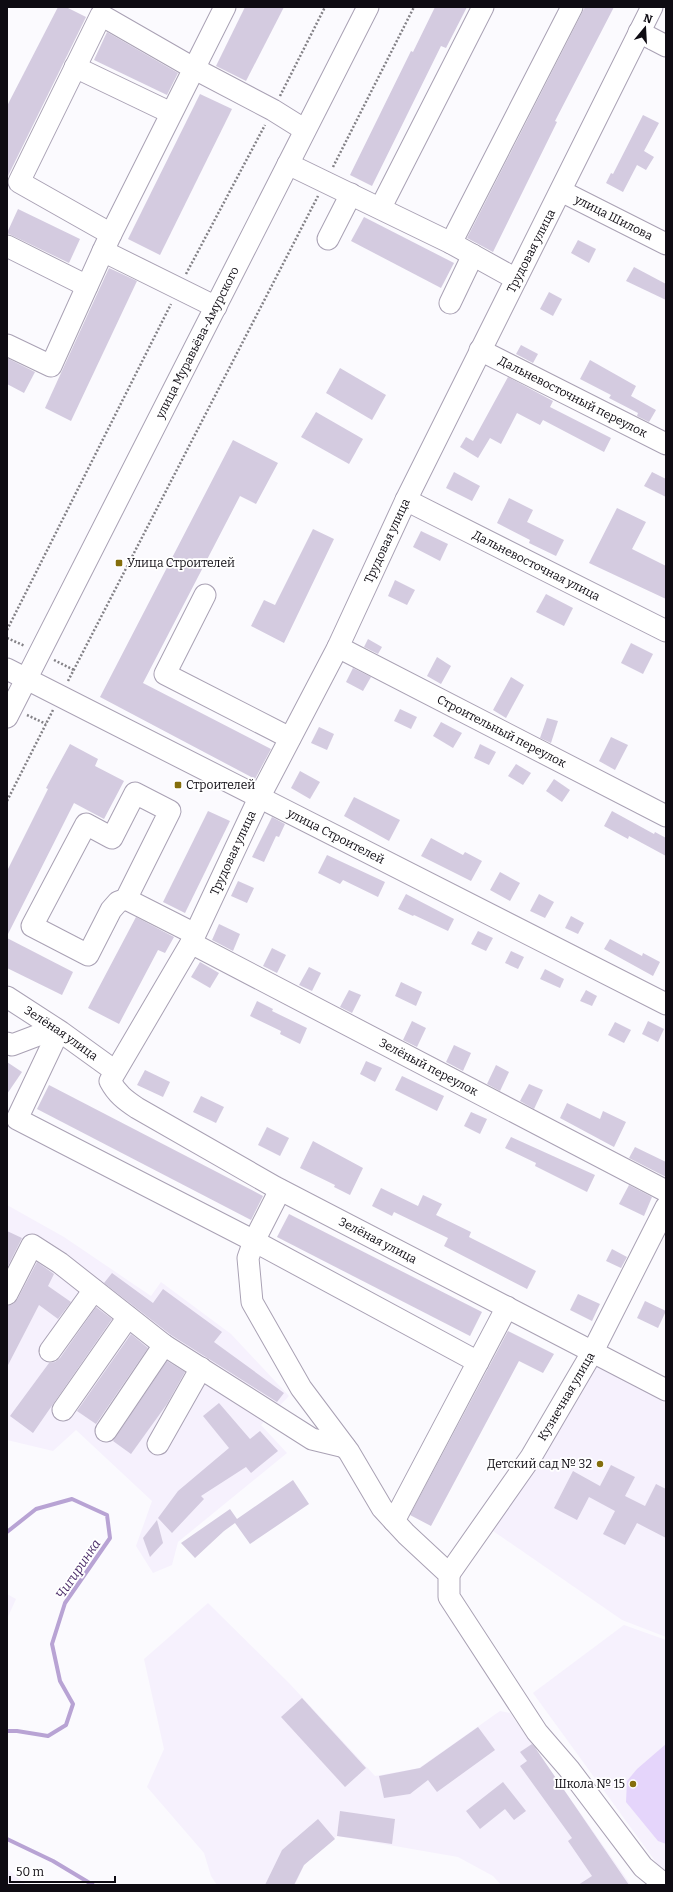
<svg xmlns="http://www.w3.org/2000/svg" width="673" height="1892" viewBox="0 0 673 1892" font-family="Bitter,serif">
<rect width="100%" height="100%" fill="#fbfafe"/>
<g fill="#f6f1fd">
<path d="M7 1205 64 1237 151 1296 161 1282 231 1334 289 1396 261 1425 287 1453 178 1542 172 1565 153 1573 136 1546 152 1501 76 1430 53 1451 7 1440Z"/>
<path d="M598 1363 666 1397V1637L622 1620 493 1531Z"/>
<path d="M7 1594 16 1599 7 1619Z"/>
<path d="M208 1603 289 1683 375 1776 419 1768 500 1711 510 1713 631 1885H501L493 1876 458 1857 337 1836 304 1865 295 1885H217L211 1876 204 1853 147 1787 164 1749 144 1659Z"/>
<path d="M624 1625 666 1640V1876L533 1693Z"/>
<path d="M7 1869 25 1884 7 1885Z"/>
</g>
<path fill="#e5d5fb" d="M666 1744V1844L658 1841 626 1802 627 1781 637 1769Z"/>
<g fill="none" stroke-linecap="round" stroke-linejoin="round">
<g stroke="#b8a3d4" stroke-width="4">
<path d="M7 1532 36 1509 72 1499 107 1515 110 1538 65 1603 52 1644 60 1681 73 1704 66 1725 48 1736 17 1731H7"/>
<path d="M7 1839 53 1861 93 1885"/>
</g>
</g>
<g fill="#d4cbe0">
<path d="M58 7H66L86 17 7 178V106Z"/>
<path d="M245 7H284L246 81 216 66Z"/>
<path d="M435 7H467L446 48 441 46 372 186 350 175 411 51 413 52Z"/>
<path d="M585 7H614L555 121 557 122 493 252 467 238Z"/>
<path d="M107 32 178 73 167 95 94 60Z"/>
<path d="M200 94 232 109 160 255 128 239Z"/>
<path d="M643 115 659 123 644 151 654 157 646 170 637 165 623 192 606 183 611 173 613 174Z"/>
<path d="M18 209 80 239 69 263 7 233Z"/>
<path d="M364 217 454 263 441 288 351 241Z"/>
<path d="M578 240 596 249 589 263 571 253Z"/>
<path d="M634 267 666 284V300L626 281Z"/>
<path d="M109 268 137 281 71 421 45 408Z"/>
<path d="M549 292 562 299 553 316 540 309Z"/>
<path d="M521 345 538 354 533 363 516 354Z"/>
<path d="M7 358 35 372 24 393 7 384Z"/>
<path d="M590 360 636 386 631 396 656 410 649 422 637 416 638 413 609 398 611 395 580 379Z"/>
<path d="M340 368 386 395 372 420 326 393Z"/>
<path d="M508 377 553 401 550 407 611 438 604 452 543 420 540 425 517 413 501 444 490 438 478 458 460 447 466 437 473 441Z"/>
<path d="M316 412 363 439 349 464 301 437Z"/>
<path d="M233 440 278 463 256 504 240 496 143 683 271 749 255 779 100 697Z"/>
<path d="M454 472 480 486 472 501 446 488Z"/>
<path d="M652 472 666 479V497L644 486Z"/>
<path d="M509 498 533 510 527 522 564 540 556 556 529 543 530 540 497 523Z"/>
<path d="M617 508 646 522 632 549 666 566V599L589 563Z"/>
<path d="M313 529 334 539 284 643 251 626 264 600 275 605Z"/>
<path d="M421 531 448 544 440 561 413 547Z"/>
<path d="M395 580 415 590 407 605 388 596Z"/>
<path d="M546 594 573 608 564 626 536 612Z"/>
<path d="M368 639 382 647 378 654 364 647Z"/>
<path d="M631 643 653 654 643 674 621 663Z"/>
<path d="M437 657 451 666 441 684 427 676Z"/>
<path d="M353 668 371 677 363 691 346 682Z"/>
<path d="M511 677 524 685 506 718 493 710Z"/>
<path d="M400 709 417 717 411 729 394 721Z"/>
<path d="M547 718 558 721 551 743 540 738Z"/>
<path d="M441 722 462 733 453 748 433 736Z"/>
<path d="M319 727 334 734 327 750 311 743Z"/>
<path d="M611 737 628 745 615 770 599 761Z"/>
<path d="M70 744 98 759 95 766 124 781 104 819 74 803 7 936V871L48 789 46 788Z"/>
<path d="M480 744 496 752 489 765 474 758Z"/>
<path d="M516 764 531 773 523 785 508 776Z"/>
<path d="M300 771 320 782 310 799 291 788Z"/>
<path d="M554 779 570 790 562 802 546 791Z"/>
<path d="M354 797 400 820 389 841 344 816Z"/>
<path d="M208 811 230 821 185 913 163 902Z"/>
<path d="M612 811 654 834 655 832 666 838V856L629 836 628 839 604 826Z"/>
<path d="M272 817 285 824 279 837 276 836 264 862 252 857Z"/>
<path d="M431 838 463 855 465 852 482 861 471 881 421 856Z"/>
<path d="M327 855 385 882 378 897 343 880 340 884 318 873Z"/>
<path d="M500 872 520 883 510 901 490 890Z"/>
<path d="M238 881 254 888 247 903 231 896Z"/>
<path d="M406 894 454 919 448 931 414 915 413 916 398 909Z"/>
<path d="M539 894 554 902 545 918 530 911Z"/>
<path d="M571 916 584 923 578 934 565 928Z"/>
<path d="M136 917 174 937 165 953 158 950 119 1024 88 1008Z"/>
<path d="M219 924 240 934 233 951 212 940Z"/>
<path d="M478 931 493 938 486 951 471 944Z"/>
<path d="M7 938 73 972 62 995 7 968Z"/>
<path d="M610 939 642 956 643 953 660 962 653 976 604 949Z"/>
<path d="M272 948 286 955 277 973 263 966Z"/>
<path d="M511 951 524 957 518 969 505 963Z"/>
<path d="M200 962 219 973 210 988 191 977Z"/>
<path d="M309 967 321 973 312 991 299 985Z"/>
<path d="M545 969 564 979 560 988 540 979Z"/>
<path d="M401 982 422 992 416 1006 395 996Z"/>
<path d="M349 990 361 995 352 1013 340 1007Z"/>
<path d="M586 990 597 996 592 1006 580 1001Z"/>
<path d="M257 1001 273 1009 272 1011 307 1028 300 1044 280 1034 281 1031 250 1016Z"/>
<path d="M412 1021 426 1028 417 1047 403 1040Z"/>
<path d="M648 1021 664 1029 658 1042 642 1034Z"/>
<path d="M615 1022 631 1030 624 1043 608 1035Z"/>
<path d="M454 1045 471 1053 463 1071 446 1062Z"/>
<path d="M366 1061 382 1068 375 1082 360 1074Z"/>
<path d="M7 1062 22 1072 7 1094Z"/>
<path d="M496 1065 509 1072 500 1091 487 1084Z"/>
<path d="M145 1070 170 1082 163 1097 137 1085Z"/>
<path d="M402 1076 444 1096 437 1111 395 1090Z"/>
<path d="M529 1084 543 1090 534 1109 520 1101Z"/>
<path d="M49 1085 263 1196 251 1220 37 1109Z"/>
<path d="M201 1096 224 1107 216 1123 193 1112Z"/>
<path d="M567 1103 600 1119 603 1111 626 1122 614 1147 560 1118Z"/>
<path d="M471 1112 487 1119 480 1134 464 1126Z"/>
<path d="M267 1127 289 1138 280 1156 258 1145Z"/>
<path d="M511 1137 595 1175 587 1192 535 1166 536 1163 505 1148Z"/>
<path d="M313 1141 363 1168 350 1195 334 1187 335 1185 300 1168Z"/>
<path d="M635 1147 666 1162V1177L629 1158Z"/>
<path d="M629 1185 652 1197 644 1216 619 1204Z"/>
<path d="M381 1188 418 1206 423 1195 442 1204 436 1215 471 1232 469 1237 536 1271 527 1289 444 1246 448 1238 394 1212 392 1216 372 1206Z"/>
<path d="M289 1214 482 1312 470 1336 277 1237Z"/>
<path d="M7 1231 22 1238 7 1268Z"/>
<path d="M612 1249 627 1257 621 1268 606 1261Z"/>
<path d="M37 1262 54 1274 48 1286 71 1302 58 1319 39 1305 7 1367V1306L13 1304 17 1300Z"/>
<path d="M112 1273 153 1303 163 1289 222 1332 214 1342 284 1393 277 1402 171 1335 104 1283Z"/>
<path d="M578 1294 600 1304 592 1321 570 1310Z"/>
<path d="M645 1301 666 1311 658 1328 637 1318Z"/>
<path d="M96 1307 112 1319 33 1433 10 1416 49 1363 55 1362 60 1358Z"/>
<path d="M508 1331 554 1354 543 1373 519 1361 431 1526 410 1515Z"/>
<path d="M131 1334 148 1348 96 1424 77 1411Z"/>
<path d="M167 1361 185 1372 167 1404 131 1454 113 1441Z"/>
<path d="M219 1403 250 1439 260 1431 278 1451 251 1473 246 1467 201 1496 204 1499 172 1533 158 1518 178 1491 229 1448 203 1416Z"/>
<path d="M611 1465 635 1477 625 1496 645 1506 656 1484 666 1489V1538L637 1523 625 1545 603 1534 615 1511 589 1497 577 1520 554 1508 573 1471 600 1486Z"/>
<path d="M293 1480 309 1504 250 1544 235 1523 224 1531 195 1558 181 1543 230 1509 237 1519Z"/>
<path d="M157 1520 163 1543 150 1557 143 1538Z"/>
<path d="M302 1698 366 1768 345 1787 281 1717Z"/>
<path d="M478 1727 495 1750 437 1792 428 1780 410 1794 384 1798 379 1776 420 1768Z"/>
<path d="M532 1744 534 1746 629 1885H578L592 1876 568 1841 572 1838 520 1766 527 1761 520 1752Z"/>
<path d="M503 1782 526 1811 514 1820 505 1809 480 1829 466 1811Z"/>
<path d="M340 1811 395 1819 392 1844 337 1836Z"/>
<path d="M318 1819 335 1839 304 1865 294 1885H265L282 1850Z"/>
</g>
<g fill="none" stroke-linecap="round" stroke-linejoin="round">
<g stroke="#a9a1b4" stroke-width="23">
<g id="minor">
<path id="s1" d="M652 7 406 500 338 647 260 796 191 943 110 1081C117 1094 125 1100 137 1108L275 1187 666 1390"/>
<path d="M639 32 666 46"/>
<path d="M75 67 171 113"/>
<path d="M288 164 451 243 516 279"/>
<path id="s2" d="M561 191 666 244"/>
<path d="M381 207 483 7"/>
<path d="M111 234 225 7"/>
<path d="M328 239 351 194"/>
<path d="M451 243 572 7"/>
<path d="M7 246 87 286"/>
<path d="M450 303 473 255"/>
<path d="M216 307 103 251 111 234 19 182 101 15 195 69 273 110 305 130"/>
<path d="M7 345 51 366 103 251"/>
<path id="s3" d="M480 350 666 444"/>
<path id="s4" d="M406 500 666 631"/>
<path d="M205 595 165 674 290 738"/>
<path id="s5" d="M338 647 666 816"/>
<path id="s6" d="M7 669 666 1004"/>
<path id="s7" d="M7 717 368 7"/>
<path d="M126 899 170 811 135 793 112 838 86 824 32 926 88 955 111 910 118 902 126 899 195 934"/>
<path id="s8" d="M191 943 666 1191"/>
<path id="s9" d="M7 997 61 1032 115 1071"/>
<path d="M54 1041 17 1119 254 1241 478 1362"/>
<path d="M7 1043 12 1045 41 1034"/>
<path d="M280 1190 254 1241 248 1258 252 1302 301 1388 349 1452 382 1508 406 1534 449 1574V1597L537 1732 569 1769 643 1867 665 1885"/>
<path d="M7 1294 32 1245 60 1263 164 1345 312 1439 345 1447"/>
<path d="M50 1351 94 1290"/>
<path d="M63 1410 128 1317"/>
<path d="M106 1431 164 1345"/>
<path d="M158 1444 201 1368"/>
<path d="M394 1521 507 1307"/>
<path id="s10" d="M449 1574 531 1457 593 1351 666 1207"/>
</g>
</g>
<g stroke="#838186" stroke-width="2.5" stroke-dasharray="2 2" stroke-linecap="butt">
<path d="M280 96 325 7"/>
<path d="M333 167 414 7"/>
<path d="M186 274 265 125"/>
<path d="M7 630 171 304"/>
<path d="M7 638 25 646"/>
<path d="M54 660 74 670"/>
<path d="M68 681 318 196"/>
<path d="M27 715 46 724"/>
<path d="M7 801 53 710"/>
</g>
<use href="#minor" stroke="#fff" stroke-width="21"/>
</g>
<g fill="#846e0c" stroke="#fff" stroke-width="1.5">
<rect x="115" y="559" width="8" height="8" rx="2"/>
<rect x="174" y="781" width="8" height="8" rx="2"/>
<circle cx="600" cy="1464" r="4"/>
<circle cx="633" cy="1784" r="4"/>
</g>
<g text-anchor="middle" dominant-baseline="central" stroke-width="3.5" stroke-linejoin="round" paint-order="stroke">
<g font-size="12" fill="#0e0b12" stroke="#fff">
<text stroke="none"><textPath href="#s2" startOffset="59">улица Шилова</textPath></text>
<text transform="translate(531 251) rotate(-63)">Трудовая улица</text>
<text stroke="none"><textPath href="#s7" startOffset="420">улица Муравьёва-Амурского</textPath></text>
<text stroke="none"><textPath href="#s3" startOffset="104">Дальневосточный переулок</textPath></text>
<text transform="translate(387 541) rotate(-65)">Трудовая улица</text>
<text stroke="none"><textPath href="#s4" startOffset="146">Дальневосточная улица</textPath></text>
<text stroke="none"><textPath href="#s5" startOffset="184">Строительный переулок</textPath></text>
<text stroke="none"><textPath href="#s6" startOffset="369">улица Строителей</textPath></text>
<text transform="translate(233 853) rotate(-65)">Трудовая улица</text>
<text stroke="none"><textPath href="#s9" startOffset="65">Зелёная улица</textPath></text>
<text stroke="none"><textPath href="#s8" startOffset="268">Зелёный переулок</textPath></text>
<text stroke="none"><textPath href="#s1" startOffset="1517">Зелёная улица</textPath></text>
<text stroke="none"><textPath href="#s10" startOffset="213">Кузнечная улица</textPath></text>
</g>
<g font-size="12" fill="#0e0b12" stroke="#fff" text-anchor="start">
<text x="127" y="563">Улица Строителей</text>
<text x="186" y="785">Строителей</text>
<text x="592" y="1464" text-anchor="end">Детский сад № 32</text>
<text x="625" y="1784" text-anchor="end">Школа № 15</text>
</g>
<g font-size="13" font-style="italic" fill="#4a2c68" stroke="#fff">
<text transform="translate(78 1569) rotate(-56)">Чигиринка</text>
</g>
</g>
<rect width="673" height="1892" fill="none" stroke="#0e0b12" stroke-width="16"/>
<g transform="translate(645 28) rotate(18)" stroke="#ffffff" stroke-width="3" paint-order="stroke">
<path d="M0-3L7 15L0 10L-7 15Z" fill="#0e0b12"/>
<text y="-6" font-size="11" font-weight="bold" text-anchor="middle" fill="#0e0b12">N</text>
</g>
<path d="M10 1876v6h105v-6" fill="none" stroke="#0e0b12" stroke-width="2"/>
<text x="16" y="1876" font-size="12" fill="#0e0b12" stroke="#ffffff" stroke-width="3" paint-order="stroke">50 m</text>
</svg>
